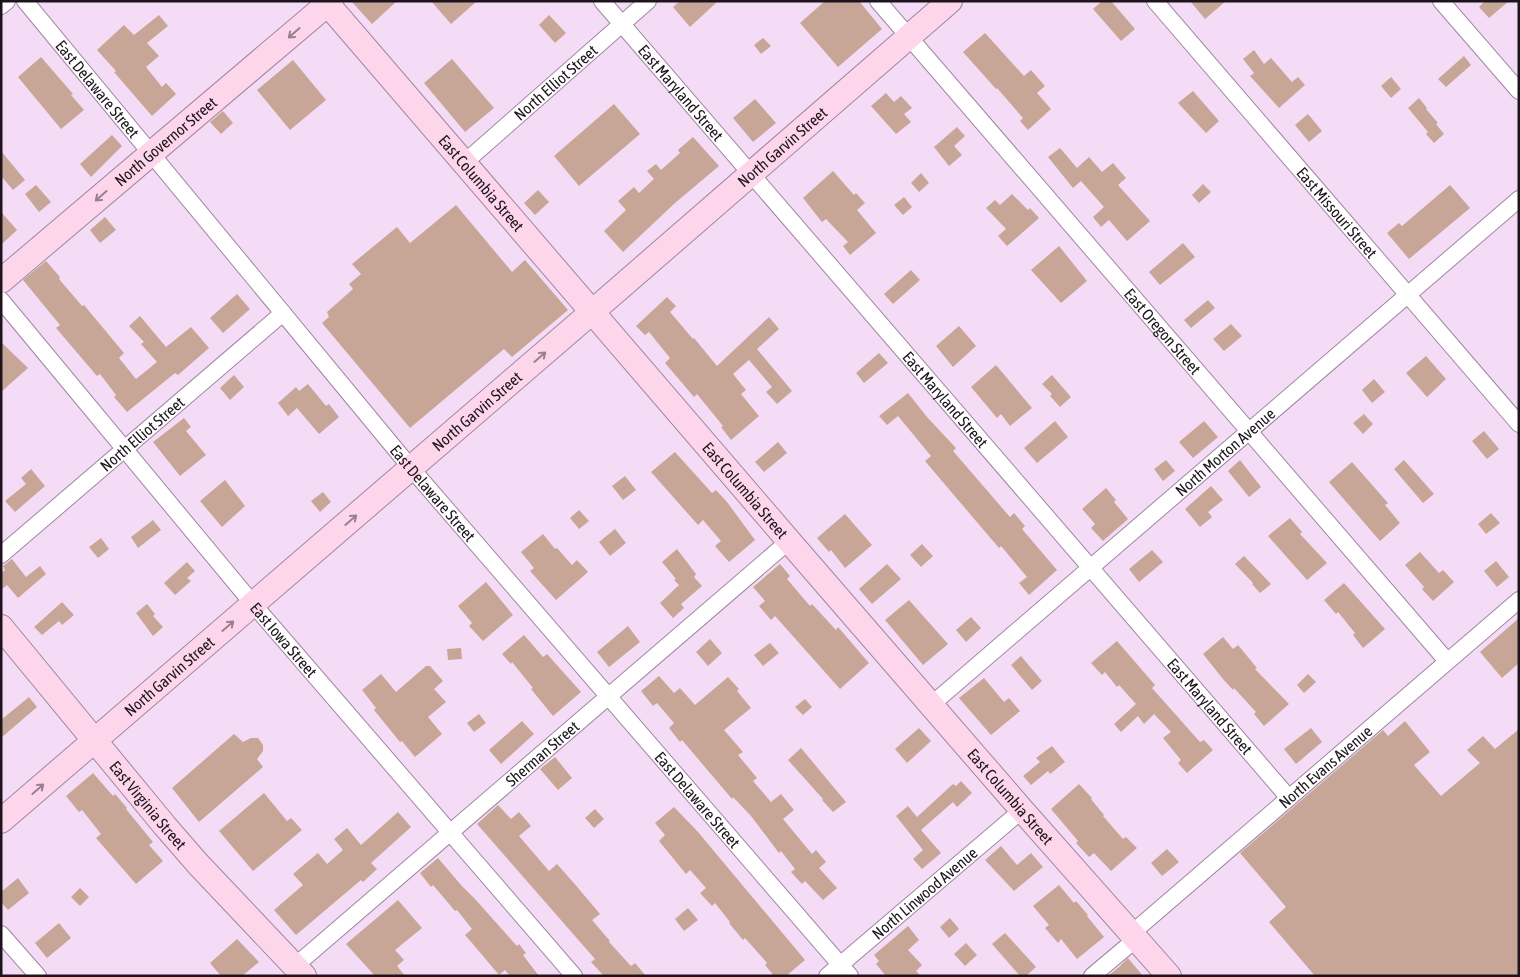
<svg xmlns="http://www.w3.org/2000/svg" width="1520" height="977" viewBox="0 0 1520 977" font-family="'Asap Condensed',sans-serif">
<rect width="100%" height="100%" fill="#f5dcf6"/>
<g fill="#c8a697">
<path d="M351 1H397L372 24Z"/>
<path d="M431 1H477L451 24Z"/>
<path d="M680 1H718L690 27 673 7Z"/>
<path d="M825 1H859L882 29 838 67 800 23Z"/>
<path d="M1102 1H1111L1135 29 1121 41 1093 9Z"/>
<path d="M1190 1H1226L1205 19Z"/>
<path d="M1485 1H1509L1489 18 1479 7Z"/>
<path d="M159 15 168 26 147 43 159 56 146 67 162 87 166 83 176 94 152 116 114 72 116 71 97 50 124 25 134 35Z"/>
<path d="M549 15 566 33 555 43 539 25Z"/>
<path d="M985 33 1024 76 1031 70 1045 86 1037 93 1051 109 1028 130 1020 121 1023 118 997 88 996 89 963 52Z"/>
<path d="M763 38 771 46 761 54 754 45Z"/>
<path d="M1254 50 1264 64 1271 58 1292 82 1298 77 1305 85 1279 108 1250 76 1254 73 1243 59Z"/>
<path d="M1464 56 1471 65 1446 87 1438 79Z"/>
<path d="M41 57 73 94 71 95 84 110 61 129 18 77Z"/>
<path d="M452 59 494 108 465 132 424 83Z"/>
<path d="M293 60 326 100 290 130 257 90Z"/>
<path d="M1391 77 1401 89 1391 98 1381 86Z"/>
<path d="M1193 91 1219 121 1206 133 1178 103Z"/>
<path d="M886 93 894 102 901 96 912 108 904 114 911 122 896 134 871 106Z"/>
<path d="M1419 98 1427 108 1426 109 1438 123 1436 124 1444 134 1434 143 1426 134 1428 132 1408 108Z"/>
<path d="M755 99 776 123 753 142 733 118Z"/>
<path d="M614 104 640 134 579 186 554 156Z"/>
<path d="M223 111 233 123 221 134 210 122Z"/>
<path d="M1308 114 1322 131 1309 142 1295 125Z"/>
<path d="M957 127 965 136 954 146 962 155 949 166 934 147Z"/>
<path d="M112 135 122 146 91 177 80 164Z"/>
<path d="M693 137 719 166 675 203 623 252 604 231 626 210 618 201 634 187 639 193 654 179 647 171 656 164 661 170 680 153 678 150Z"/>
<path d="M1060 148 1077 168 1089 157 1102 172 1113 163 1126 178 1118 185 1150 221 1127 241 1109 220 1101 227 1093 217 1104 207 1081 181 1073 188 1048 157Z"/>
<path d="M1 151 25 180 13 190 1 176Z"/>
<path d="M833 171 854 195 856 193 865 203 857 210 876 233 850 255 843 246 848 242 826 219 822 222 803 198Z"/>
<path d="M921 173 929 183 919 192 911 183Z"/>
<path d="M1203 184 1211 192 1199 203 1192 195Z"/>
<path d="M36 185 51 202 39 212 25 194Z"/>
<path d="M1450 185 1470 208 1409 259 1387 233 1399 223 1402 226Z"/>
<path d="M538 190 549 202 535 215 524 203Z"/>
<path d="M1012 194 1028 210 1030 208 1039 218 1007 246 998 236 1006 229 986 208 995 200 1000 205Z"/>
<path d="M904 197 912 207 903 215 894 205Z"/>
<path d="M456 205 512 272 525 260 568 310 512 357 504 349 410 428 322 323 329 317 327 312 353 289 349 284 361 274 352 264 397 227 410 243Z"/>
<path d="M1 212 17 230 1 245Z"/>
<path d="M105 217 116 230 100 243 90 230Z"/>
<path d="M1183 243 1195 257 1160 285 1149 272Z"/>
<path d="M1059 246 1087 281 1061 303 1031 270Z"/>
<path d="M46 261 60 277 59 279 82 306 84 305 124 353 119 358 136 379 157 362 141 344 144 342 129 326 140 316 166 347 191 327 209 348 178 375 175 373 127 412 114 397 116 395 100 374 97 376 56 328 60 325 23 280Z"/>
<path d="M911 270 920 280 893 304 884 294Z"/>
<path d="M237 294 250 309 223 333 210 318Z"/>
<path d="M667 297 676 306 670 312 693 339 694 338 717 366 769 317 779 329 757 349 792 391 777 404 766 392 772 387 749 360 733 374 746 390 741 394 759 416 731 440 721 427 723 426 697 394 694 397 665 363 670 358 649 332 645 335 636 326Z"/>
<path d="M1208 300 1215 308 1191 328 1184 320Z"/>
<path d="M1231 324 1242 336 1224 351 1213 339Z"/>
<path d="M959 326 976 346 953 367 936 346Z"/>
<path d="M1 342 28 368 1 392Z"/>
<path d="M879 353 888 363 864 383 856 373Z"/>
<path d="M1426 356 1446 379 1427 397 1406 373Z"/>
<path d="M996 365 1032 408 1010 426 1001 414 997 418 971 387Z"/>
<path d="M234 375 244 387 230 400 220 388Z"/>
<path d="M1052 375 1071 397 1060 407 1050 396 1052 394 1042 384Z"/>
<path d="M1374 379 1385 392 1372 403 1362 390Z"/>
<path d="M308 384 326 406 329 404 339 417 319 434 297 408 288 416 278 403 296 387 299 391Z"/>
<path d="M908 393 927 417 956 448 953 451 1010 517 1014 513 1025 526 1022 529 1057 570 1029 595 1019 583 1027 577 1001 546 999 548 970 514 925 461 931 456 898 416 887 425 879 416Z"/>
<path d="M1364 414 1373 424 1363 434 1353 423Z"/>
<path d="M184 418 191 427 186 431 206 455 180 476 153 442Z"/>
<path d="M1055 421 1068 437 1037 463 1024 448Z"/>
<path d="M1204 421 1218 437 1193 458 1179 442Z"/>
<path d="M1484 431 1499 449 1487 459 1472 441Z"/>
<path d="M778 442 787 453 764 472 755 462Z"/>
<path d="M675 452 712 493 716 490 727 502 755 540 729 562 715 546 721 541 703 520 698 525 651 472Z"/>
<path d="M1166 460 1175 471 1163 481 1154 469Z"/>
<path d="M1240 460 1261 487 1249 497 1228 471Z"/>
<path d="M1404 460 1434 494 1423 503 1394 469Z"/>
<path d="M1352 462 1388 503 1385 505 1400 523 1380 541 1329 482Z"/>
<path d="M31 469 45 486 15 512 5 501 26 484 21 478Z"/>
<path d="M625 476 636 490 623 500 612 486Z"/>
<path d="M225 480 245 506 222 527 200 501Z"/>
<path d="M1211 486 1223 500 1208 512 1212 517 1200 527 1185 509Z"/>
<path d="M1106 488 1116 500 1114 502 1128 519 1103 541 1091 528 1095 524 1082 509Z"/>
<path d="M323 492 331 502 320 512 311 501Z"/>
<path d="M579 510 589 521 579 529 570 518Z"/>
<path d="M1491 513 1500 523 1486 534 1478 524Z"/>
<path d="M845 514 872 545 845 568 831 550 829 552 817 538Z"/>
<path d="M1290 518 1302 532 1300 534 1327 563 1307 580 1268 536Z"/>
<path d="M153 520 161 530 138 548 131 537Z"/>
<path d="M615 529 626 543 610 556 599 542Z"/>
<path d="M543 534 555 549 557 548 572 565 577 560 588 572 556 600 530 571 534 568 521 552Z"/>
<path d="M101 538 109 549 98 558 89 547Z"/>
<path d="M922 544 933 556 921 567 910 555Z"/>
<path d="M677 549 696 574 694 577 702 586 681 604 684 608 673 618 660 603 679 585 674 580 676 579 662 562Z"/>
<path d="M1152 550 1163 562 1139 582 1129 569Z"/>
<path d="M1420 552 1439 573 1443 570 1454 582 1433 601 1422 589 1424 587 1405 565Z"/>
<path d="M1244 556 1271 584 1260 593 1252 584 1253 583 1235 564Z"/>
<path d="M12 559 26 577 40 566 46 574 18 598 7 585 1 590V573L5 570 3 566Z"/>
<path d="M1496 561 1509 577 1497 587 1484 571Z"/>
<path d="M187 562 195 571 187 578 191 581 175 595 164 583Z"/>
<path d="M780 564 790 576 787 579 810 606 812 604 836 630 838 627 869 663 840 689 775 616 771 620 759 606 765 601 753 587Z"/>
<path d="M887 564 901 579 872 604 859 589Z"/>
<path d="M486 582 513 615 483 641 469 626 472 623 458 606Z"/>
<path d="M1344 583 1385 629 1363 648 1353 635 1355 633 1338 612 1336 614 1324 600Z"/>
<path d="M909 600 948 644 923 665 885 620Z"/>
<path d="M62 602 74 615 62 625 59 621 42 635 34 627Z"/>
<path d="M147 604 155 614 153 616 163 627 153 636 136 613Z"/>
<path d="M971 617 981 628 966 642 956 630Z"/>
<path d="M1519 618V663L1502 678 1480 652Z"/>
<path d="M628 626 640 642 609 667 597 652Z"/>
<path d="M524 635 543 657 547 654 581 692 553 716 531 689 533 688 512 662 511 664 502 654Z"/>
<path d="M1223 637 1233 649 1238 645 1257 668 1255 669 1289 704 1264 726 1254 714 1256 712 1234 688 1233 690 1223 679 1203 654Z"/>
<path d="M710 639 722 653 708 666 696 652Z"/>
<path d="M1117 641 1155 685 1152 688 1200 742 1204 740 1213 750 1187 773 1178 763 1181 760 1163 738 1171 732 1154 714 1144 724 1138 716 1121 732 1114 724 1136 704 1119 685 1117 687 1105 672 1102 675 1091 663Z"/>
<path d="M770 643 779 653 763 666 754 655Z"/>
<path d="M461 648 462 659 448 660 447 649Z"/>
<path d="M1021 656 1042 681 1032 690 1011 665Z"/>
<path d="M426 666H430L443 681 434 689 446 702 428 717 442 734 415 757 402 741 400 742 374 710 376 708 362 690 381 674 396 692Z"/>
<path d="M1308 674 1316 682 1304 693 1297 685Z"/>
<path d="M659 676 674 693 680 688 695 705 728 677 739 689 737 691 751 708 724 730 743 752 738 755 757 778 753 781 771 802 781 794 794 810 783 819 812 854 816 850 826 862 819 868 837 888 823 900 805 881 802 884 791 872 795 869 781 851 779 853 751 816 733 797 732 799 682 740 680 742 669 728 674 723 657 703 653 706 641 691Z"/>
<path d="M984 678 1004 702 1009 698 1020 711 991 735 959 698Z"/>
<path d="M29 697 37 707 1 738V720Z"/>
<path d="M805 699 812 707 803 715 795 707Z"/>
<path d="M479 714 486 723 474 732 467 723Z"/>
<path d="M522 721 534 734 501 764 489 750Z"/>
<path d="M1405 721 1430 752 1414 765 1441 796 1480 763 1467 750 1483 736 1495 749 1519 729V976H1315L1269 922 1286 907 1240 853 1383 730 1388 736Z"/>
<path d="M919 728 931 741 907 763 895 749Z"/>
<path d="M1311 728 1322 742 1296 764 1284 749Z"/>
<path d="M234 734 243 742 251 738H258L263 745V751L257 759 263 767 199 822 172 788Z"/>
<path d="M1052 746 1065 762 1050 774 1048 771 1031 785 1023 776 1040 762 1036 758Z"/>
<path d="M801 748 846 802 833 812 822 800 823 799 788 760Z"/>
<path d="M555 757 572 778 558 790 540 769Z"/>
<path d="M93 773 113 796 115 794 127 808 126 809 153 842 149 845 163 861 136 884 96 838 101 834 82 810 79 812 66 796Z"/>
<path d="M961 781 972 793 957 807 953 802 921 830 941 853 922 869 913 859 923 850 896 816 908 806 917 817 953 784 956 786Z"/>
<path d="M1079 784 1092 798 1091 799 1104 815 1103 816 1123 839 1126 837 1137 848 1111 871 1094 853 1089 857 1076 843 1078 841 1051 809Z"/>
<path d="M264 793 287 821 291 818 302 830 253 871 219 831Z"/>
<path d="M498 805 511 819 519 812 531 826 519 836 549 871 557 864 573 882 600 914 592 920 610 941 609 942 631 966 635 963 646 976H604L591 962 595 959 477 824Z"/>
<path d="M674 807 698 832 805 960 786 976H774L765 965 767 963 745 938 743 940 729 923 730 922 715 903 712 906 700 893 706 888 690 870 686 874 659 841 665 835 655 823Z"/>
<path d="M595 809 604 819 594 828 585 818Z"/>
<path d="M398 812 411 827 371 863 377 869 363 882 361 880 296 935 274 910 303 885 293 874 318 853 327 864 343 850 334 839 347 828 361 845Z"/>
<path d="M1001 846 1017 865 1031 853 1043 867 1014 891 985 860Z"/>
<path d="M1167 849 1179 862 1162 876 1151 863Z"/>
<path d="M438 858 461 885 475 899 517 946 519 944 526 953 523 955 539 976H510L505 970 499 975 472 943 465 935 472 929 457 910 455 911 433 885 431 887 420 873Z"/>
<path d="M18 878 29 893 8 910 1 902V892Z"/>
<path d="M1059 885 1074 903 1076 901 1088 915 1087 916 1104 937 1077 959 1061 939 1058 943 1045 928 1049 925 1033 906Z"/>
<path d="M80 888 89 897 80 906 71 897Z"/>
<path d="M398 900 422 928 395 950 404 960 397 966 405 976H375L346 944Z"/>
<path d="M688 908 698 920 684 931 675 919Z"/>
<path d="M950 918 959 929 949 938 940 927Z"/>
<path d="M59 923 71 938 47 958 35 943Z"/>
<path d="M908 926 919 940 908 950 922 965 916 971 921 976H886L876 964 879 961 874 955Z"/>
<path d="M1005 933 1036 967 1026 976H1020L992 944Z"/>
<path d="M237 939 259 962 242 976H221L210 963Z"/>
<path d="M966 943 977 955 965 966 954 954Z"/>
<path d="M1128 958 1143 976H1108L1119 967Z"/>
</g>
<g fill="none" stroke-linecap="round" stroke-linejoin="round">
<g stroke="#9e87a0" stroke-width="18">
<g id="street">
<path id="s1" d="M25 1 411 468 850 976"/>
<path id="s2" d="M602 1 1289 798"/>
<path id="s3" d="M878 1 1447 661"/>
<path id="s4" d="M1155 1 1519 424"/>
<path d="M1441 1 1519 91"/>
<path d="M1 6 7 1"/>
<path id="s5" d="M464 163 648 1"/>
<path id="s6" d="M1 300 253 604 574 976"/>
<path id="s7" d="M1 555 283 313"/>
<path id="s8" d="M931 705 1519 199"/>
<path id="s9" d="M1132 933 1519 600"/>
<path d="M1 934 38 976"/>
<path id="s10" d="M295 966 789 541"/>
<path id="s11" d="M827 976 1022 810"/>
<path d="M1092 976 1136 939"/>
</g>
</g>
<g stroke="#9e87a0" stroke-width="26">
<g id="secondary">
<path id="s12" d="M325 1 789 541 1022 810 1169 976"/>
<path id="s13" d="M1 281 331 1"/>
<path id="s14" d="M1 627 165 826 198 864 304 976"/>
<path id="s15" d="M1 821 592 312 950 1"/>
</g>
</g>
<use href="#street" stroke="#fff" stroke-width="16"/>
<use href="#secondary" stroke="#fed6eb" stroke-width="24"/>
</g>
<defs><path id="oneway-shaft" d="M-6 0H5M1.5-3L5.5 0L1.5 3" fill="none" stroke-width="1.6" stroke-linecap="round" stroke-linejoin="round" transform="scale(1.25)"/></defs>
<g stroke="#997f8f">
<use href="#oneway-shaft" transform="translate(294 33) rotate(139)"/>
<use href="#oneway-shaft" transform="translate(101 196) rotate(139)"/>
<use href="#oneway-shaft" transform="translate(540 357) rotate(-41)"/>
<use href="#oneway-shaft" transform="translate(351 520) rotate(-41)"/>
<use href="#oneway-shaft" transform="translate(228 626) rotate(-41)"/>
<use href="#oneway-shaft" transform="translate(38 789) rotate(-41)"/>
</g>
<g text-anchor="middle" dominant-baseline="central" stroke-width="5" stroke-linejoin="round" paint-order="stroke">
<g font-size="16" fill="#1d141e" stroke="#fff">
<text stroke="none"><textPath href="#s5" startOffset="122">North Elliot Street</textPath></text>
<text stroke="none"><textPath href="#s1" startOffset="114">East Delaware Street</textPath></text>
<text stroke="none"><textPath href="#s2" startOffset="121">East Maryland Street</textPath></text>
<text stroke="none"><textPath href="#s13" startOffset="216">North Governor Street</textPath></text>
<text stroke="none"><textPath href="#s15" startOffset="1032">North Garvin Street</textPath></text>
<text stroke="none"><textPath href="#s12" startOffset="240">East Columbia Street</textPath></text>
<text stroke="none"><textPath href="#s4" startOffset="279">East Missouri Street</textPath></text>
<text stroke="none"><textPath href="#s3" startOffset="436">East Oregon Street</textPath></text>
<text stroke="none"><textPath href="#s2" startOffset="526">East Maryland Street</textPath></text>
<text stroke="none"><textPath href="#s15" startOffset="628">North Garvin Street</textPath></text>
<text stroke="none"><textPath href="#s7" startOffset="186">North Elliot Street</textPath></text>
<text stroke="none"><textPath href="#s8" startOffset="388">North Morton Avenue</textPath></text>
<text stroke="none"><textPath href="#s12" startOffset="645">East Columbia Street</textPath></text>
<text stroke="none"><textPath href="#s1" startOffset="639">East Delaware Street</textPath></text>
<text stroke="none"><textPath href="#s6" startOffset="442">East Iowa Street</textPath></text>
<text stroke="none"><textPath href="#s15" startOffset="222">North Garvin Street</textPath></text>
<text stroke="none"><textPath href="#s2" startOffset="931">East Maryland Street</textPath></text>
<text stroke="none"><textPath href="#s10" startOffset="326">Sherman Street</textPath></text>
<text stroke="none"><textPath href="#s9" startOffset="255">North Evans Avenue</textPath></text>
<text stroke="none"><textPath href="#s12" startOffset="1050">East Columbia Street</textPath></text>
<text stroke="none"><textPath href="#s1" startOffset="1044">East Delaware Street</textPath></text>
<text stroke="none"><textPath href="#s14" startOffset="231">East Virginia Street</textPath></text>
<text stroke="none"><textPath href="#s11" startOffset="128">North Linwood Avenue</textPath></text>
</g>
</g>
<rect width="1520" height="977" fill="none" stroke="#1d141e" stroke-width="5"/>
</svg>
